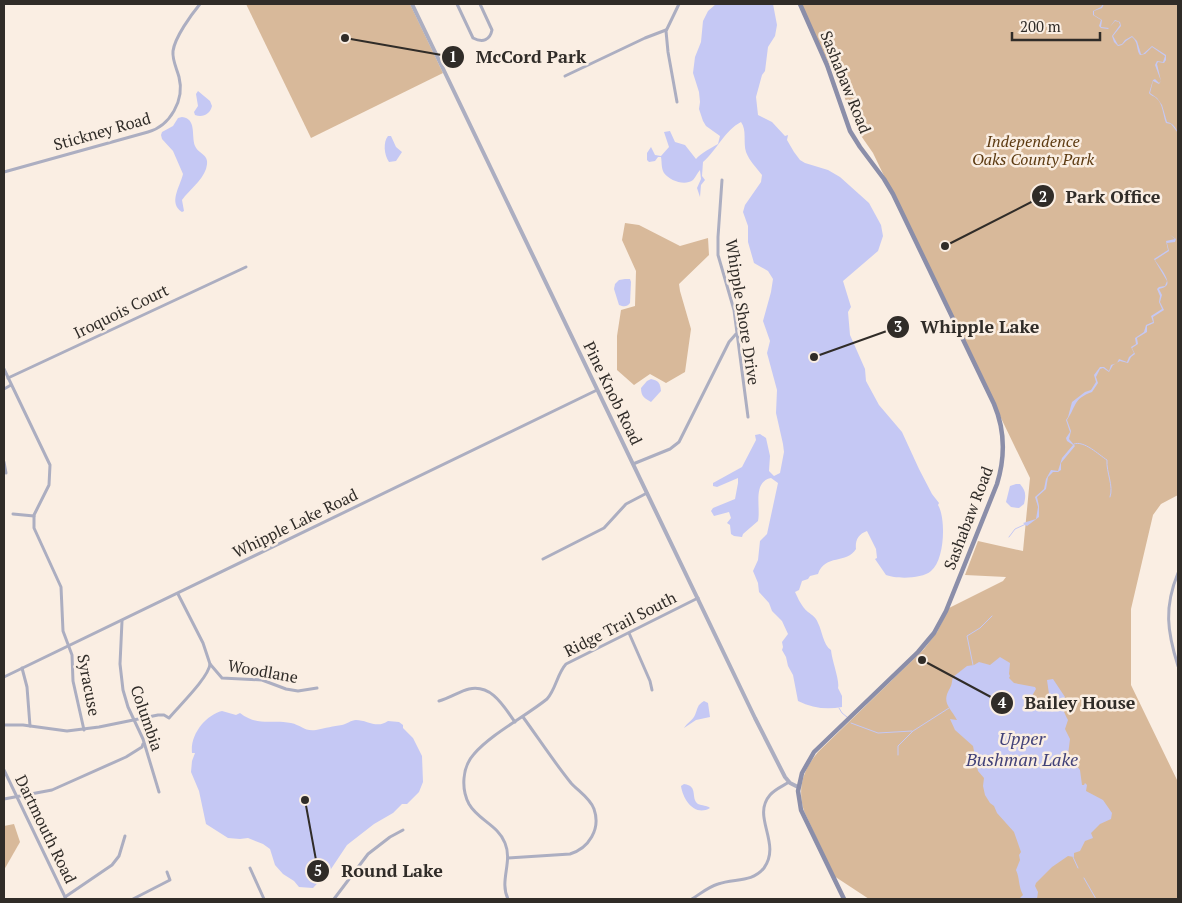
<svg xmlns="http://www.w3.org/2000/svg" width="1182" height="903" viewBox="0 0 1182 903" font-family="'PT Serif',serif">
<rect width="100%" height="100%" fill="#faeee3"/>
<g fill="#d8b99a">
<path d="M246 4H410L443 73 311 138Z"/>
<path d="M800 4H1178V495L1161 504 1153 515 1131 609V685L1178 782V899H869L834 876 804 811C797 788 803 770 818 752L924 649 937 632 949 608 1003 581 1006 577 965 575 978 541 1023 551 1030 478 873 153 857 130 841 88Z"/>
<path d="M625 223 639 225 680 246 708 238 709 255 679 284 680 291 691 329 685 372 666 383 650 374 634 385 617 370V336L621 310 635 306 636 271 622 240Z"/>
<path d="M14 824 20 842 4 870V826Z"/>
</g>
<g fill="#c5c8f4">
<path d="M716 4H773L777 25 775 36 768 47 765 71 762 75 756 97 758 115 772 122 785 136 788 135 787 140 794 152 800 160 805 163 828 170 840 177 869 203 881 225 883 236 878 251 843 281 851 307 848 312 850 335 865 369 866 381 879 405 902 432 919 469 932 494 939 503 938 505C946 518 945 560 931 571 922 579 896 579 886 575L875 559 877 558 876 549 867 531C858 534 855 541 856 549 847 564 825 554 818 574L810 576 808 579 802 581 799 590 795 592C798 598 801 606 808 612 812 615 816 617 818 623 822 630 823 645 831 650 832 661 840 681 838 688L842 696V707C827 710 812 708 798 701L793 675 788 666 786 657 782 650 783 647 782 642 788 634 782 621 772 611 769 603 759 592 758 583 753 571 758 560 760 541 767 534 778 483 771 478C752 482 761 508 758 521L743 534 742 537 734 536 731 534 730 525 727 523 731 518 729 512 714 516 711 511 713 508 735 499 738 483V478L717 487 713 486V483L742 467 756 440 755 435 760 434 766 438 770 456 769 471 774 476 780 473 784 452 783 444 776 413 777 390 767 353 770 341 763 321 771 292 773 279 768 271 754 263 748 242V226L743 212 745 205 761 182 762 175C756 167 750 162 746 152 743 142 747 130 741 122 725 130 717 150 703 162L702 176 705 180 701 185 700 197 697 188 701 179 700 170C697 173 696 177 693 180 685 186 670 181 664 173 661 168 662 162 661 157H658L655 161 649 162 647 160V153L651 147 655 155 661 156 669 147 664 132 670 131 675 142 685 145 696 159C701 153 711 148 718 144L720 136 706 126 703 121 699 109 700 102 699 92 693 73 695 57 701 42 703 21 708 11Z"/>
<path d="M1103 4H1104L1102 8 1094 11V15L1102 20 1101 27 1109 28 1115 20 1120 22 1121 26 1113 36 1118 45 1122 44 1125 40 1132 36 1137 41 1141 54H1143L1152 46 1166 55V60L1164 63 1158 62 1157 64 1161 81 1159 84 1153 81 1150 93 1157 98 1162 105 1167 122C1173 123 1176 128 1178 133L1171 124 1166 123C1163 116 1163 103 1156 98 1154 96 1151 96 1149 93L1153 80 1155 79 1159 83 1161 81 1155 65 1157 61 1163 62 1165 56 1152 47 1145 54 1140 55C1136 50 1139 43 1132 37L1126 41 1122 45 1118 46 1114 42 1112 36 1120 25 1119 22 1115 21 1108 29 1101 28 1099 26 1101 20 1093 15V11L1101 7Z"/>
<path d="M198 91 210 101 212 106C210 114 203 118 195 115L194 112 198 106 196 94Z"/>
<path d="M182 117C197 119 191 135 195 146 199 155 211 154 206 169 202 181 189 190 182 200L184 211 182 212C168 203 180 187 183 174L173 151 162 139 161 135 162 132 173 126 178 118Z"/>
<path d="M388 136H391L396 147 402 152 396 161 389 162C384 155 383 142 388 136Z"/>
<path d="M1170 235 1176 239 1175 242 1167 243 1169 251 1155 260C1158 265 1172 281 1166 286 1164 288 1161 288 1159 289L1162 295 1160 302 1164 310 1153 317 1154 323 1147 326V332L1137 338 1138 344 1132 348 1135 354 1131 357 1128 363 1120 361 1113 365 1109 372 1103 368 1100 369 1096 377 1098 383 1092 392C1073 399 1077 405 1067 420L1071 431 1069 439 1075 446 1061 463V470L1058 472H1053L1048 477 1046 489 1037 497 1039 506V517L1027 526 1023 523 1036 519 1038 507 1035 497 1044 489 1046 479 1051 470 1058 471 1062 458 1073 445 1067 441 1066 438 1070 432 1066 420 1068 417 1072 402 1085 392 1091 390 1096 382 1094 375 1100 367H1104L1109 371 1111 365 1117 363 1119 359 1127 362 1129 357 1134 353 1131 347 1136 344 1135 338 1144 332 1146 325 1153 322 1151 316 1162 309 1159 302 1160 296 1157 289 1159 287 1165 286 1167 281 1154 259 1168 250 1166 241 1175 239Z"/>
<path d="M625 279H630L631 282 630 303C627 307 624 307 619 305L614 289 615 284 619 280Z"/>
<path d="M651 379C659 381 660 383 661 391L651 402C644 398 641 396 641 388L647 381Z"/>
<path d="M1016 484H1020C1026 491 1026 495 1024 504L1019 508 1011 507 1006 502 1010 486Z"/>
<path d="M1000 657 1010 663 1009 674 1010 676 1009 678 1014 683 1035 687 1036 689 1032 696 1036 704H1040L1042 699 1049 701 1050 706 1053 705 1054 700 1049 694 1047 680 1053 679 1065 697C1060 704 1064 713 1068 720L1065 729 1070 739 1068 755 1080 770 1082 785H1084L1085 783 1087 785 1086 791 1103 800 1112 813 1111 819 1100 824 1091 833 1093 838 1085 841 1080 851 1074 853V857L1068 856 1052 867 1036 883 1035 886 1038 892 1037 899H1019L1023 895C1018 885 1020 879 1016 870L1020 860 1019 855 1021 852 1014 832 997 813 994 806 990 803 985 795 983 786 984 778 978 771 973 746 955 730 950 719 957 720C950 707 941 703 950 688 952 685 952 680 953 677L967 666 974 665 979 662 990 665Z"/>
<path d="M704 701 708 703 710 717 696 720 684 728C687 723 693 720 695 715 698 708 697 705 704 701Z"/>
<path d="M222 711 236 715 240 713C258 727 272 719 291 723 301 725 305 732 316 730 326 728 333 726 342 725 347 724 351 720 356 720 367 720 377 729 388 721L399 722 403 725V728L413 738 422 756 423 782 419 792 407 804H402L393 813 374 824 347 845 331 869 313 888 299 887 294 881 283 874 275 865 270 849 263 844 248 838 240 839 228 838 206 824 199 791 191 772 192 761 195 753H192C190 734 206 715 222 711Z"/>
<path d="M684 784C699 786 690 798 698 804 702 806 707 805 710 808 695 817 683 800 681 786Z"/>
</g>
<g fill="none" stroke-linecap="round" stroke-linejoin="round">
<g stroke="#c5c8f4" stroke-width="1">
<path d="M1074 444C1084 440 1099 455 1107 460 1106 472 1114 486 1110 497"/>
<path d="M1009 537 1015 529 1026 524"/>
<path d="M973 665 967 636 980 628 992 616"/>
<path d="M839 708 842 713 847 717"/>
<path d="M851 723 878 733 912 731"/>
<path d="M898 755V746L913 731 949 708"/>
<path d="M1073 857 1078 868"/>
<path d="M1084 878 1096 899"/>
</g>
<g stroke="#acaec1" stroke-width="3">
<path d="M457 4 473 38C483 43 490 40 492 30L480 4"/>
<path d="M565 76 645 38 666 30"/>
<path d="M677 102 668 52 666 31 679 4"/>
<path d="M4 172 148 132C170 126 185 100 179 77 177 69 172 60 173 51 175 37 191 15 200 4"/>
<path d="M722 180 718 237V255L734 310 748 417"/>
<path d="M4 369 50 465 49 485 34 515V528L61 587 63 631 72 655 73 681 84 730"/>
<path d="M8 378 246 267"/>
<path d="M4 389 11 385"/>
<path d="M4 462 6 473"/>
<path d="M633 464 670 449 679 442 729 342 736 334"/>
<path d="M13 514 34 516"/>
<path d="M543 559 604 528 626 504 647 493"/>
<path d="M1178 573C1164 607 1167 631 1178 666"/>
<path d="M178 594 203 643 210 664 222 678 262 680 286 689 298 691 317 688"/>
<path d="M122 621 120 664 123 690 128 707 143 739 159 792"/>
<path d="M629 633 650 681 652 690"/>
<path d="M22 668 27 687 30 726"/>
<path d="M4 677 597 390"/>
<path d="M439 701C450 698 460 691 469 689 492 684 504 707 515 722"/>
<path d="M4 725H23L67 731 99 727 158 715H164L169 718C179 706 209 677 210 664"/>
<path d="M4 770 66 899"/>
<path d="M4 799 52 790 126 757 142 747 143 744"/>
<path d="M508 858 570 854C589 848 601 829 594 809 590 798 578 791 571 783 554 762 539 739 523 717"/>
<path d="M250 868 264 899"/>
<path d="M65 897 112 865 119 856 125 836"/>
<path d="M133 899 170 880 167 872"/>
<path d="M334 899 368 854 390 837 403 830"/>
<path d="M508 899C499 881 513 862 505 843 498 825 478 820 469 804 461 789 462 767 474 754 491 734 526 716 547 699 556 689 557 674 566 664L698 598"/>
<path d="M692 899C700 894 708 887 718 884 734 878 752 883 764 868 782 843 751 817 770 795 775 789 783 786 789 782"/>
</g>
<path stroke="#acaec1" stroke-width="4" d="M412 4 755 718 785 777 790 783 798 787"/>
<path stroke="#8b8ea9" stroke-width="4.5" d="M800 4 827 65 850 131 860 147 884 179 893 194 994 404C1005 430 1005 458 997 484L946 611 934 633 918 652 814 752 802 773 798 791 801 810 844 899"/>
</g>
<g text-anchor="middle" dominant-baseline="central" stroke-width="5" stroke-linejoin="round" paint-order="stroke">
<g font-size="16" fill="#302c28" stroke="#faeee3">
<text transform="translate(846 82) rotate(68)">Sashabaw Road</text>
<text transform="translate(102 131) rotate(-16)">Stickney Road</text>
<text transform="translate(121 311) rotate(-26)">Iroquois Court</text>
<text transform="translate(743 312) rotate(81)">Whipple Shore Drive</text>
<text transform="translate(613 393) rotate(64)">Pine Knob Road</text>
<text transform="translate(968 518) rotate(-69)">Sashabaw Road</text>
<text transform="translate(295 523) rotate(-26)">Whipple Lake Road</text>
<text transform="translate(620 624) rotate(-27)">Ridge Trail South</text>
<text transform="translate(263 671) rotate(10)">Woodlane</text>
<text transform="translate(89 685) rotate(79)">Syracuse</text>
<text transform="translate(147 718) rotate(71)">Columbia</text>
<text transform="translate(46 829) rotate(64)">Dartmouth Road</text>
</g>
<g font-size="16" font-style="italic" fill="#5d3b12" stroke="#faeee3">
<text x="1033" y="141">Independence<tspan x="1033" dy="18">Oaks County Park</tspan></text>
</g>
<g font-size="18" font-style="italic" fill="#414178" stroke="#faeee3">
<text x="1022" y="738">Upper<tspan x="1022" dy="21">Bushman Lake</tspan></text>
</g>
</g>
<path fill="none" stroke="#302c28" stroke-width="2" d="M345 38L453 57M945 246L1043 196M814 357L898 327M922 660L1002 703M305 800L318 871"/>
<g fill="#302c28" stroke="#faeee3" stroke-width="2">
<circle cx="345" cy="38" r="5"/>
<circle cx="945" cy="246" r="5"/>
<circle cx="814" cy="357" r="5"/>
<circle cx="922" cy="660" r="5"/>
<circle cx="305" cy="800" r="5"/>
<circle cx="453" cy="57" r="12"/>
<circle cx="1043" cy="196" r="12"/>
<circle cx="898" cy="327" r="12"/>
<circle cx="1002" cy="703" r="12"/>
<circle cx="318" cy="871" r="12"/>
</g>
<g font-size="15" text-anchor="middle" font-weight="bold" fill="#fff">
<text x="453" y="62">1</text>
<text x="1043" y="202">2</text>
<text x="898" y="332">3</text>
<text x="1002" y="708">4</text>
<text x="318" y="876">5</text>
</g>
<g font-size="18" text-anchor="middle" font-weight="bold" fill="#302c28" stroke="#faeee3" stroke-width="5" stroke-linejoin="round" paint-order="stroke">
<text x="531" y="63">McCord Park</text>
<text x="1113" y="203">Park Office</text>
<text x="980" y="333">Whipple Lake</text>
<text x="1080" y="709">Bailey House</text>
<text x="392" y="877">Round Lake</text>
</g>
<rect width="1182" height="903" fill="none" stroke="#302c28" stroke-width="10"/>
<path d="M1012 32v8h88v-8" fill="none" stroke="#302c28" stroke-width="2.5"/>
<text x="1020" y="32" font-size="15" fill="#302c28" stroke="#faeee3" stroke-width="4" paint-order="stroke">200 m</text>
</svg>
